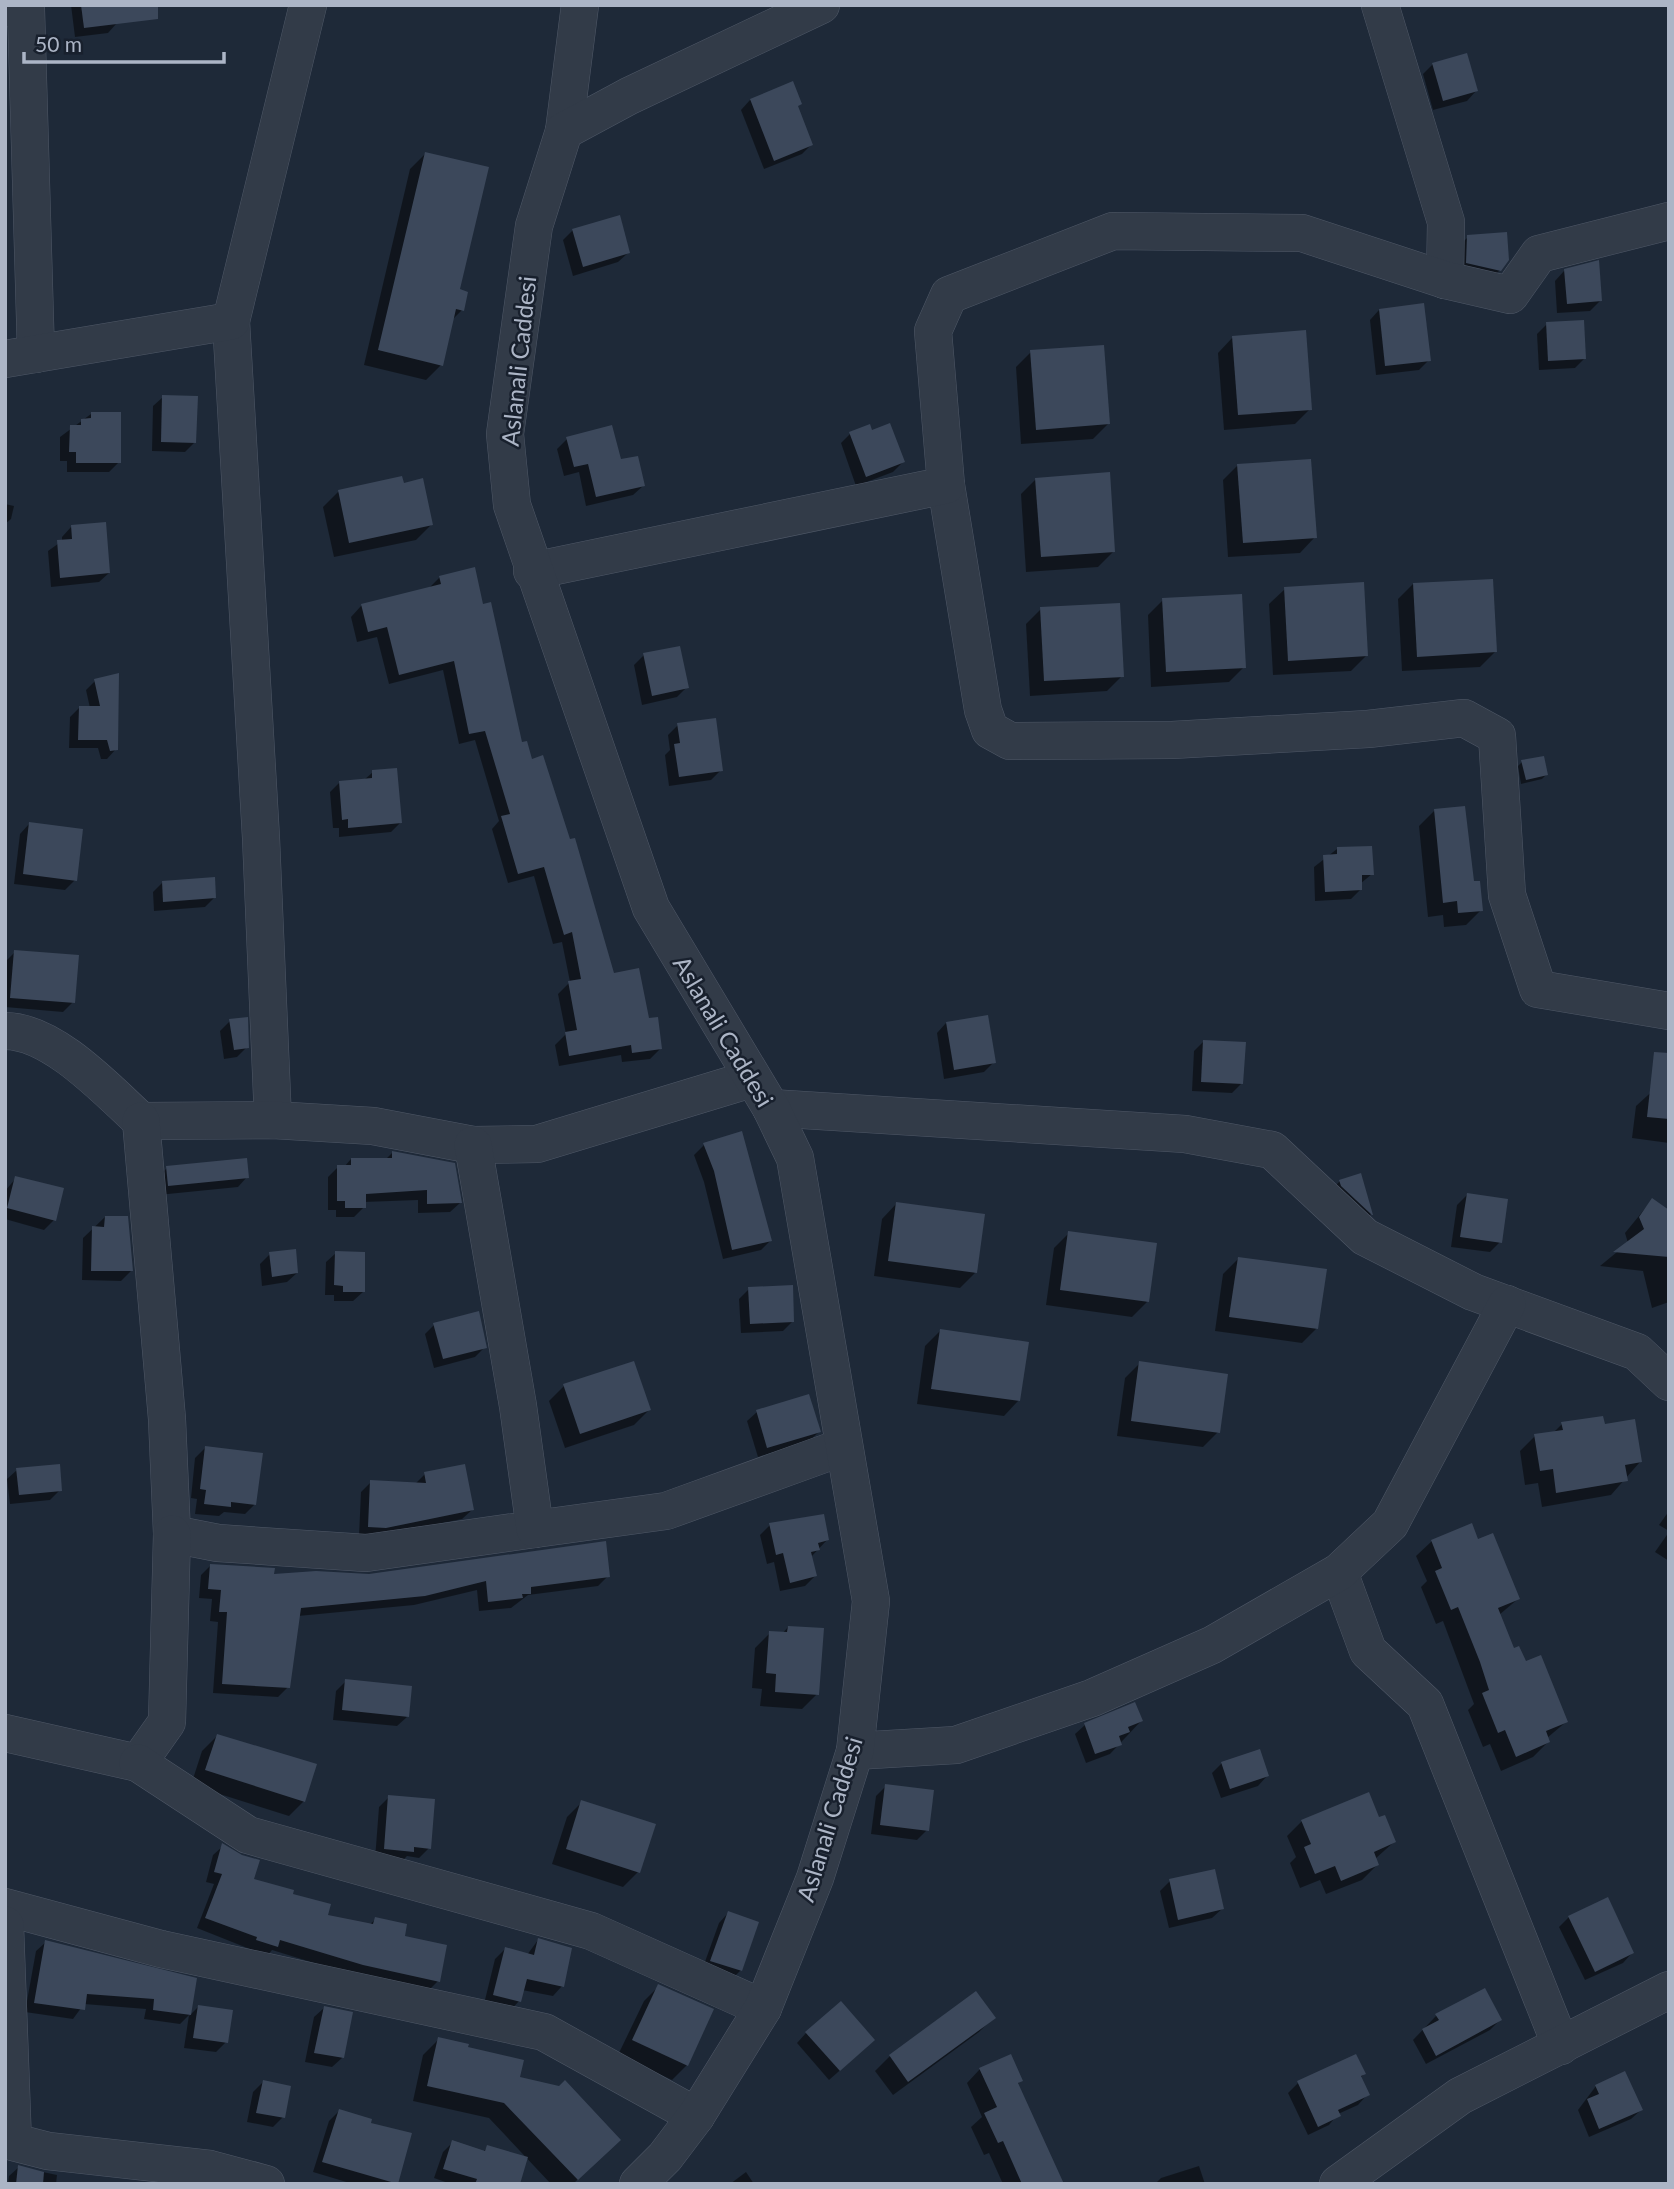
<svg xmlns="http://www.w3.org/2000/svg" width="1674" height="2189" viewBox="0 0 1674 2189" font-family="Lato,sans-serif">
<rect width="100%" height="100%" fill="#1e2938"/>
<g fill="#0007">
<path d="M71 5H115L117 23 108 33 75 37Z"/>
<path d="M1433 64 1476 91 1467 101 1433 110 1423 74Z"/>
<path d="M750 100 797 107 811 145 802 154 764 169 741 110Z"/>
<path d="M425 154 462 310 452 320 441 365 426 380 364 365 410 169Z"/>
<path d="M573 230 628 253 618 262 573 276 563 240Z"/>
<path d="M1468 237 1500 270 1490 280 1457 273 1458 247Z"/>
<path d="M1564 271 1600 301 1590 311 1557 313 1555 281Z"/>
<path d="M1379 310 1429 360 1419 370 1376 375 1370 320Z"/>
<path d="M1547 324 1585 358 1575 368 1539 370 1537 334Z"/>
<path d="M1233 337 1310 409 1295 424 1224 430 1218 353Z"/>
<path d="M1031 352 1108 424 1093 439 1021 444 1016 367Z"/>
<path d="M163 397 195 442 185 452 152 451 153 406Z"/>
<path d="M91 414 119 462 109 472H67V461H60V437Z"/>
<path d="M871 432 903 462 893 472 856 486 841 443 850 434Z"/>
<path d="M567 439 620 462 643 486 633 495 586 506 579 472 564 476 557 449Z"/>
<path d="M1238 465 1315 537 1300 553 1228 557 1223 480Z"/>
<path d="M1036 479 1113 552 1098 567 1026 572 1021 494Z"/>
<path d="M338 492 431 525 416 540 334 557 323 507Z"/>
<path d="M5 504 14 506 11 519 5 524Z"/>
<path d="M71 527 109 573 99 582 51 587 48 551 62 541V537Z"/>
<path d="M440 577 482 606 521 744 613 975 647 1020 660 1049 650 1059 622 1062 621 1055 559 1066 555 1045 566 1034 558 994 570 982 562 942 553 944 534 876 508 883 492 829 499 821 475 740 459 744 443 670 389 684 377 637 357 642 351 617 361 606 428 589Z"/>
<path d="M1413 584 1495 652 1480 667 1402 671 1398 599Z"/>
<path d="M1285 589 1366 656 1351 671 1273 675 1269 604Z"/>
<path d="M1163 600 1244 667 1229 682 1151 687 1148 615Z"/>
<path d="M1041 609 1122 676 1107 691 1030 696 1026 624Z"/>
<path d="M644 655 687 687 677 697 642 705 634 665Z"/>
<path d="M95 681 116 749 107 759H101L98 748H69L70 717 79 708H90L86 690Z"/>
<path d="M678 725 721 770 711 780 669 786 665 755 670 750 668 735Z"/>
<path d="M1522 762 1546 775 1542 779 1521 784 1518 766Z"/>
<path d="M373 772 400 823 391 832 339 837V828H333L330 792 340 782 364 780Z"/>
<path d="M1434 811 1473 883 1481 910 1466 925 1444 927 1443 915 1428 917 1419 826Z"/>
<path d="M29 824 75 880 65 890 14 884 20 834Z"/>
<path d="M1337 849 1372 874 1360 884 1361 889 1351 899 1315 901 1314 867Z"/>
<path d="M163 882 215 897 205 907 154 911 153 892Z"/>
<path d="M15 952 73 1002 63 1012 5 1007V962Z"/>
<path d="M230 1021 247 1047 237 1057 224 1059 220 1031Z"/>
<path d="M946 1023 994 1062 984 1072 944 1079 937 1033Z"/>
<path d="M1204 1041 1241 1084 1232 1093 1192 1091 1194 1051Z"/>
<path d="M1669 1076V1143L1632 1138 1636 1106Z"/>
<path d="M704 1145 771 1240 761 1250 723 1259 704 1182 694 1155Z"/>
<path d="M392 1153 460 1203 450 1212 418 1213V1200L364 1202V1207L354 1217H336V1210H328V1177L338 1167H344L351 1159H386Z"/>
<path d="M167 1168 247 1177 238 1187 158 1195 157 1178Z"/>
<path d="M1360 1175 1371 1214 1362 1223 1330 1191 1340 1181Z"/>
<path d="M16 1178 54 1220 44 1230 5 1219V1191Z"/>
<path d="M1467 1195 1500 1242 1490 1252 1451 1247 1457 1205Z"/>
<path d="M1652 1200 1669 1212V1302L1652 1308 1643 1271 1600 1266 1628 1243 1625 1233Z"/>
<path d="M897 1203 975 1273 960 1288 874 1276 882 1219Z"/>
<path d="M105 1217 131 1271 121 1281 82 1280 83 1238Z"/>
<path d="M1069 1233 1147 1302 1132 1317 1046 1305 1054 1248Z"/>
<path d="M336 1253 363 1292 353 1301H334V1295H325L326 1262Z"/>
<path d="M270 1254 297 1273 287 1282 262 1286 260 1264Z"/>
<path d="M1238 1259 1317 1328 1302 1343 1215 1331 1223 1274Z"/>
<path d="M749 1289 793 1321 783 1331 741 1333 739 1299Z"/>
<path d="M434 1325 485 1347 475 1357 434 1368 425 1334Z"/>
<path d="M940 1331 1019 1400 1004 1416 917 1404 925 1346Z"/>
<path d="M1140 1363 1218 1432 1203 1447 1117 1436 1125 1378Z"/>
<path d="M564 1386 649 1410 634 1425 565 1448 549 1401Z"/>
<path d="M757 1412 819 1432 809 1441 758 1457 747 1421Z"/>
<path d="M1562 1424 1603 1426 1640 1462 1611 1495 1542 1507 1538 1483 1525 1485 1520 1451 1535 1436 1553 1433Z"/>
<path d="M205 1448 255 1504 245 1514 224 1512 219 1516 195 1514 197 1499 191 1498 195 1458Z"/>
<path d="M17 1470 60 1490 50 1500 10 1504 7 1479Z"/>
<path d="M425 1474 472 1510 462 1519 375 1537 359 1536 361 1492 371 1482 415 1484Z"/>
<path d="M1669 1511V1531L1659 1525Z"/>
<path d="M770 1525 827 1540 811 1557 815 1576 805 1586 780 1591 774 1562 767 1564 760 1535Z"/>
<path d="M1471 1526 1477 1541 1518 1599 1499 1615 1513 1650 1566 1722 1547 1738 1548 1742 1533 1757 1501 1771 1490 1744 1483 1747 1468 1710 1474 1704 1443 1621 1436 1624 1421 1587 1427 1581 1416 1556 1432 1541Z"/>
<path d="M1669 1532V1561L1655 1552Z"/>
<path d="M211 1565 272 1576H608L598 1586 528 1595 511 1608 479 1611 477 1590 414 1605 298 1616 288 1687 278 1697 213 1693 218 1622 210 1621 212 1599 199 1598 201 1575Z"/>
<path d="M788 1627 817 1694 802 1709 760 1706 762 1689 752 1688 755 1648 770 1633 782 1634Z"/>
<path d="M346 1681 407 1717 397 1726 333 1720 336 1691Z"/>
<path d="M1141 1721 1110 1754 1086 1763 1075 1734 1085 1725Z"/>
<path d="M217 1736 304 1801 289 1816 191 1785 202 1751Z"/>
<path d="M1222 1763 1267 1776 1258 1786 1221 1798 1212 1773Z"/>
<path d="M886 1786 927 1830 917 1840 871 1834 876 1796Z"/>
<path d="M389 1797 429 1848 419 1858 407 1856 402 1861 375 1859 379 1807Z"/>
<path d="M582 1802 638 1872 623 1887 552 1864 567 1817Z"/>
<path d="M1378 1820 1394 1842 1375 1859 1377 1865 1362 1880 1326 1894 1320 1880 1300 1888 1290 1863 1296 1857 1287 1836 1302 1821Z"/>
<path d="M223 1846 252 1880 290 1895 326 1916 369 1925 376 1919 402 1937 438 1981 428 1991 353 1975 272 1950 267 1956 197 1928 214 1884 206 1882 213 1855Z"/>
<path d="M1170 1881 1222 1909 1212 1918 1169 1928 1160 1891Z"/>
<path d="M728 1913 741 1970 731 1980 702 1970 719 1923Z"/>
<path d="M1569 1917 1632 1953 1623 1963 1585 1980 1559 1927Z"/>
<path d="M538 1940 562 1986 553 1996 522 1990 519 2001 510 2011 484 2004 495 1959 505 1949 527 1955Z"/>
<path d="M46 1942 195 1980 189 2016 198 2007 226 2042 216 2052 184 2048 189 2015 180 2024 144 2019 146 2009 84 2004 73 2019 25 2012 36 1951Z"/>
<path d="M659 1986 687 2065 672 2080 618 2055 644 2001Z"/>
<path d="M324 2008 342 2058 332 2067 305 2062 314 2017Z"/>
<path d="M1436 2016 1500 2020 1490 2030 1426 2064 1413 2040Z"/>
<path d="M994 2017 979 2032 893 2095 875 2071 890 2056Z"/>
<path d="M806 2033 863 2050 829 2080 797 2043Z"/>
<path d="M439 2039 466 2049 518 2079 603 2155 573 2184H551L489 2118 413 2101 423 2055Z"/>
<path d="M1356 2056 1364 2074 1360 2078 1367 2095 1358 2105 1338 2114 1329 2125 1308 2135 1288 2093 1298 2083Z"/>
<path d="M980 2069 1021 2080 1017 2085 1062 2184H1003L989 2153 984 2155 971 2127 982 2117 967 2083Z"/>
<path d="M263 2082 283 2117 273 2127 247 2122 253 2092Z"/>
<path d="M1596 2086 1641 2110 1631 2119 1589 2137 1578 2110Z"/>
<path d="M339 2111 368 2124 410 2135 396 2184H353L313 2172 329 2121Z"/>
<path d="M453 2142 483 2152 488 2147 518 2184H451L434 2178 443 2152Z"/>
<path d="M1199 2166 1205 2184H1155L1161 2178Z"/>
<path d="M19 2167 57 2175 56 2184H8L9 2176Z"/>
<path d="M746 2172 754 2184H730Z"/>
</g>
<g fill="#3c485b">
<path d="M81 5H158V19L84 28Z"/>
<path d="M1467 53 1478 91 1443 101 1432 63Z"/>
<path d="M793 81 802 104 798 106 813 145 774 161 750 99Z"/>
<path d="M425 152 489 167 460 289 468 292 464 311 456 309 443 366 378 350Z"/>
<path d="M620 215 630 253 583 267 572 229Z"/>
<path d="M1507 232 1509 260 1501 271 1466 263 1467 235Z"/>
<path d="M1599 260 1602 301 1567 304 1564 269Z"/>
<path d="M1424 303 1431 361 1385 366 1379 309Z"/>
<path d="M1584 320 1586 359 1548 361 1546 322Z"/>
<path d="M1306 330 1312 410 1238 415 1232 336Z"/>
<path d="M1104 345 1110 424 1036 430 1030 350Z"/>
<path d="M162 395 198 396 196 443 161 442Z"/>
<path d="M91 412H121V463H76V452H69L70 425H81V419L91 418Z"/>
<path d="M890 423 905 462 866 477 849 432 870 424 872 430Z"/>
<path d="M612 425 621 459 638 456 645 486 596 497 588 464 574 467 566 437Z"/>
<path d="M1311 459 1317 538 1243 543 1237 464Z"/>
<path d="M1110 472 1115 552 1041 557 1035 478Z"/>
<path d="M402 476 404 483 423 478 433 525 349 543 338 490Z"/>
<path d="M106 522 110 573 60 578 57 540 72 539 71 525Z"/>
<path d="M475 567 483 604 491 602 522 742 527 741 532 759 543 755 570 839 575 838 614 973 639 968 649 1018 658 1017 662 1049 632 1053 631 1045 569 1056 565 1032 577 1030 568 981 581 979 572 932 564 935 544 867 518 874 501 816 510 814 485 731 469 734 454 661 399 675 387 627 368 632 361 604 441 584 439 576Z"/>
<path d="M1493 579 1497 652 1417 657 1413 583Z"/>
<path d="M1364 582 1368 656 1288 661 1284 587Z"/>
<path d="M1242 594 1246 668 1166 672 1162 598Z"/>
<path d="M1120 603 1124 677 1044 681 1040 607Z"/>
<path d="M680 646 689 688 652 696 643 653Z"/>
<path d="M119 673 118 750 110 751 107 740H78L79 706H100L94 679Z"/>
<path d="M716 718 723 771 679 777 674 744 680 743 677 723Z"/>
<path d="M1544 756 1548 775 1526 780 1521 760Z"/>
<path d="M397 768 402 823 348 828V819L342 820 339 781 372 778V770Z"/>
<path d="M1465 806 1474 881H1480L1483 911 1458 913 1457 901 1443 903 1434 809Z"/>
<path d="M29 822 83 829 77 881 23 874Z"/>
<path d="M1372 846 1374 875H1362V890L1325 892 1323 855 1337 854V847Z"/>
<path d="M215 877 216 898 163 902 162 881Z"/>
<path d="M14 950 79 955 75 1003 10 998Z"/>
<path d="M988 1015 996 1063 954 1070 946 1022Z"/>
<path d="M248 1017 249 1048 234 1050 229 1019Z"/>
<path d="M1203 1040 1246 1042 1243 1084 1201 1082Z"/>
<path d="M1654 1052 1669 1053V1119L1647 1117Z"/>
<path d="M742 1131 772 1241 732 1250 714 1171 703 1143Z"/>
<path d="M392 1151 455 1163 462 1203 427 1204V1190L366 1194V1208H345V1201H337V1165H351V1158H392Z"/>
<path d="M247 1158 249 1178 168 1186 166 1166Z"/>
<path d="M1361 1173 1373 1215H1372L1341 1186 1339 1180Z"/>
<path d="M15 1176 64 1188 56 1221 7 1208Z"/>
<path d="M1467 1193 1508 1199 1502 1243 1460 1237Z"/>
<path d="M1652 1198 1669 1210V1257L1613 1252 1644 1229 1639 1217Z"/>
<path d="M896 1202 985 1214 977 1273 888 1261Z"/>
<path d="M105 1216H128L133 1271H91L92 1226 104 1227Z"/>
<path d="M1068 1231 1157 1243 1149 1302 1060 1290Z"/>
<path d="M296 1249 298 1273 272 1277 269 1252Z"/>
<path d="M335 1251 365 1252V1292H343V1286L334 1285Z"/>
<path d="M1238 1257 1327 1269 1318 1329 1229 1317Z"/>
<path d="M793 1285 794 1322 750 1324 748 1287Z"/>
<path d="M479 1311 487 1348 443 1359 433 1323Z"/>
<path d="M940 1329 1029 1342 1020 1401 931 1389Z"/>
<path d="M634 1361 651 1410 580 1434 563 1384Z"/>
<path d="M1139 1361 1228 1374 1220 1433 1131 1421Z"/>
<path d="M809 1394 821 1432 767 1448 756 1410Z"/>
<path d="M1603 1416 1605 1424 1635 1419 1642 1462 1625 1465 1628 1481 1556 1493 1553 1469 1540 1471 1534 1434 1563 1430 1561 1422Z"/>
<path d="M205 1446 263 1453 256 1505 231 1502V1507L204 1504 206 1490 200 1489Z"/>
<path d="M60 1464 62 1491 19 1495 16 1468Z"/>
<path d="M465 1464 474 1510 386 1528 368 1527 370 1480 426 1483 424 1472Z"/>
<path d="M824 1514 829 1540 818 1543 820 1550 811 1552 817 1576 790 1583 783 1553 776 1555 769 1523Z"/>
<path d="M1472 1523 1478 1539 1493 1533 1520 1599 1498 1608 1514 1648 1519 1646 1526 1661 1541 1655 1568 1722 1546 1731 1550 1742 1516 1757 1505 1730 1498 1733 1482 1693 1489 1690 1480 1662 1458 1607 1451 1610 1435 1571 1442 1568 1431 1540Z"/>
<path d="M606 1541 610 1577 531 1587V1594H522L523 1598 488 1602 486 1581 425 1596 301 1608 290 1688 222 1684 227 1612H219L221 1590 208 1589 210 1564 275 1568 274 1574 316 1571 369 1574Z"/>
<path d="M788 1626 824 1628 819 1695 775 1692 776 1674 766 1673 769 1631 787 1632Z"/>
<path d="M345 1679 412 1686 409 1717 342 1710Z"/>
<path d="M1135 1702 1143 1721 1128 1727 1130 1732 1119 1736 1122 1745 1095 1754 1084 1723Z"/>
<path d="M217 1734 317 1764 305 1802 205 1770Z"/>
<path d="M1260 1749 1269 1776 1230 1789 1221 1762Z"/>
<path d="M885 1784 934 1790 929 1831 880 1825Z"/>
<path d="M1369 1792 1379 1817 1385 1815 1396 1842 1374 1852 1379 1865 1341 1881 1335 1866 1315 1874 1304 1847 1311 1844 1301 1820Z"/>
<path d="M388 1795 435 1799 431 1849 414 1847V1852L384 1849Z"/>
<path d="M581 1800 656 1824 640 1873 566 1849Z"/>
<path d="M222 1843 242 1855 260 1860 254 1879 294 1890 293 1894 331 1904 328 1915 373 1924 375 1917 407 1924 405 1936 447 1945 440 1982 363 1965 280 1940 278 1947 256 1940 257 1937 205 1918 222 1874 214 1872Z"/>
<path d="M1215 1869 1224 1909 1178 1920 1169 1879Z"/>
<path d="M1608 1897 1634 1953 1595 1972 1568 1916Z"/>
<path d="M728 1911 759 1922 742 1971 710 1961Z"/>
<path d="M538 1938 572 1948 564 1987 527 1979 521 2002 493 1995 505 1947 534 1955Z"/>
<path d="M45 1940 197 1978 191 2015 153 2010 154 1999 87 1994 85 2010 34 2003Z"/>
<path d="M658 1984 714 2009 688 2066 632 2040Z"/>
<path d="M1485 1988 1502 2020 1436 2056 1422 2029 1439 2020 1435 2014Z"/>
<path d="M976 1991 996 2018 908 2082 889 2055Z"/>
<path d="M841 2001 875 2040 840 2071 805 2032Z"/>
<path d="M198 2005 233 2010 228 2043 193 2038Z"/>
<path d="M324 2006 353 2012 344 2058 314 2053Z"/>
<path d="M438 2037 469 2044 468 2047 524 2060 520 2077 559 2086 565 2080 621 2140 578 2180 504 2103 427 2086Z"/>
<path d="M1011 2054 1023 2081 1018 2083 1064 2184H1022L1003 2141 998 2143 984 2113 997 2107 979 2068Z"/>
<path d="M1356 2054 1366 2074 1361 2076 1370 2095 1338 2110 1341 2116 1318 2127 1297 2081Z"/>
<path d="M1625 2071 1643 2110 1599 2129 1587 2099 1599 2094 1595 2085Z"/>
<path d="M263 2080 291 2086 285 2118 256 2113Z"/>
<path d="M339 2109 372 2119 371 2123 412 2133 398 2184 322 2162Z"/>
<path d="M452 2140 485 2151 487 2145 528 2157 520 2184H475L477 2179 443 2169Z"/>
<path d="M18 2165 44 2172 43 2184H16Z"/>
</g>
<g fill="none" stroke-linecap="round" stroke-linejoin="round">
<g stroke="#4f5867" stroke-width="38">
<g id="minor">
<path d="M1380 5 1446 222 1445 280"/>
<path d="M5 8 26 9 36 354"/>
<path d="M564 131 580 5"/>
<path d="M231 321 261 838 273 1120"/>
<path d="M5 359 231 321 308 5"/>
<path d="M946 485 983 710 990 730 1010 741 1172 740 1368 729 1464 718 1497 736 1507 895 1538 989 1669 1011"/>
<path d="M532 571 946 485 933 331 949 295 1113 231 1302 233 1445 280 1510 295 1539 254 1669 221"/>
<path d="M5 1031C53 1031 107 1090 141 1121L273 1120 373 1126 473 1145 537 1144 751 1079"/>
<path d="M771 1108 1185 1134 1272 1150 1365 1237 1473 1292 1637 1352 1669 1382"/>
<path d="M141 1121 167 1419 172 1534 218 1543 366 1553 535 1529"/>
<path d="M473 1145 518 1406 535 1529 666 1511 843 1447"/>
<path d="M1339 1572 1368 1651 1425 1704 1561 2046"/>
<path d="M5 1733 138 1763 167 1722 172 1534"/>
<path d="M855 1751 956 1745 1092 1698 1212 1645 1339 1572 1390 1524 1507 1304"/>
<path d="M138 1763 248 1835 591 1931 763 2008"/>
<path d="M5 1907 161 1949 544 2032 696 2116"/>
<path d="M5 1925 13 2142 48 2151 210 2169 266 2184"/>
<path d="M638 2184 665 2157 696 2116 763 2008 815 1878 855 1751 871 1601 795 1158 771 1108 651 908 512 505 505 434 534 226 564 131 629 96 821 5"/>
<path d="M1338 2184 1460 2096 1669 1990"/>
</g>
</g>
<use href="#minor" stroke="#323b48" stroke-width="37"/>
</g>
<g text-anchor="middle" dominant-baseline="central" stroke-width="5" stroke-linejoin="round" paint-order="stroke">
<g font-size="24" fill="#acb5c6" stroke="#18202d">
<text transform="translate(518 361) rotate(-84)">Aslanali Caddesi</text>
<text transform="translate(724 1031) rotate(59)">Aslanali Caddesi</text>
<text transform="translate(829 1819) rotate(-73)">Aslanali Caddesi</text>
</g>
</g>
<rect width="1674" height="2189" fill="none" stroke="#acb5c6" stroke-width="14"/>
<path d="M24 52v10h200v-10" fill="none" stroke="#acb5c6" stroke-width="3.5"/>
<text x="35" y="52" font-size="21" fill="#acb5c6" stroke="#18202d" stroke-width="5" paint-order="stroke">50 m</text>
</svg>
